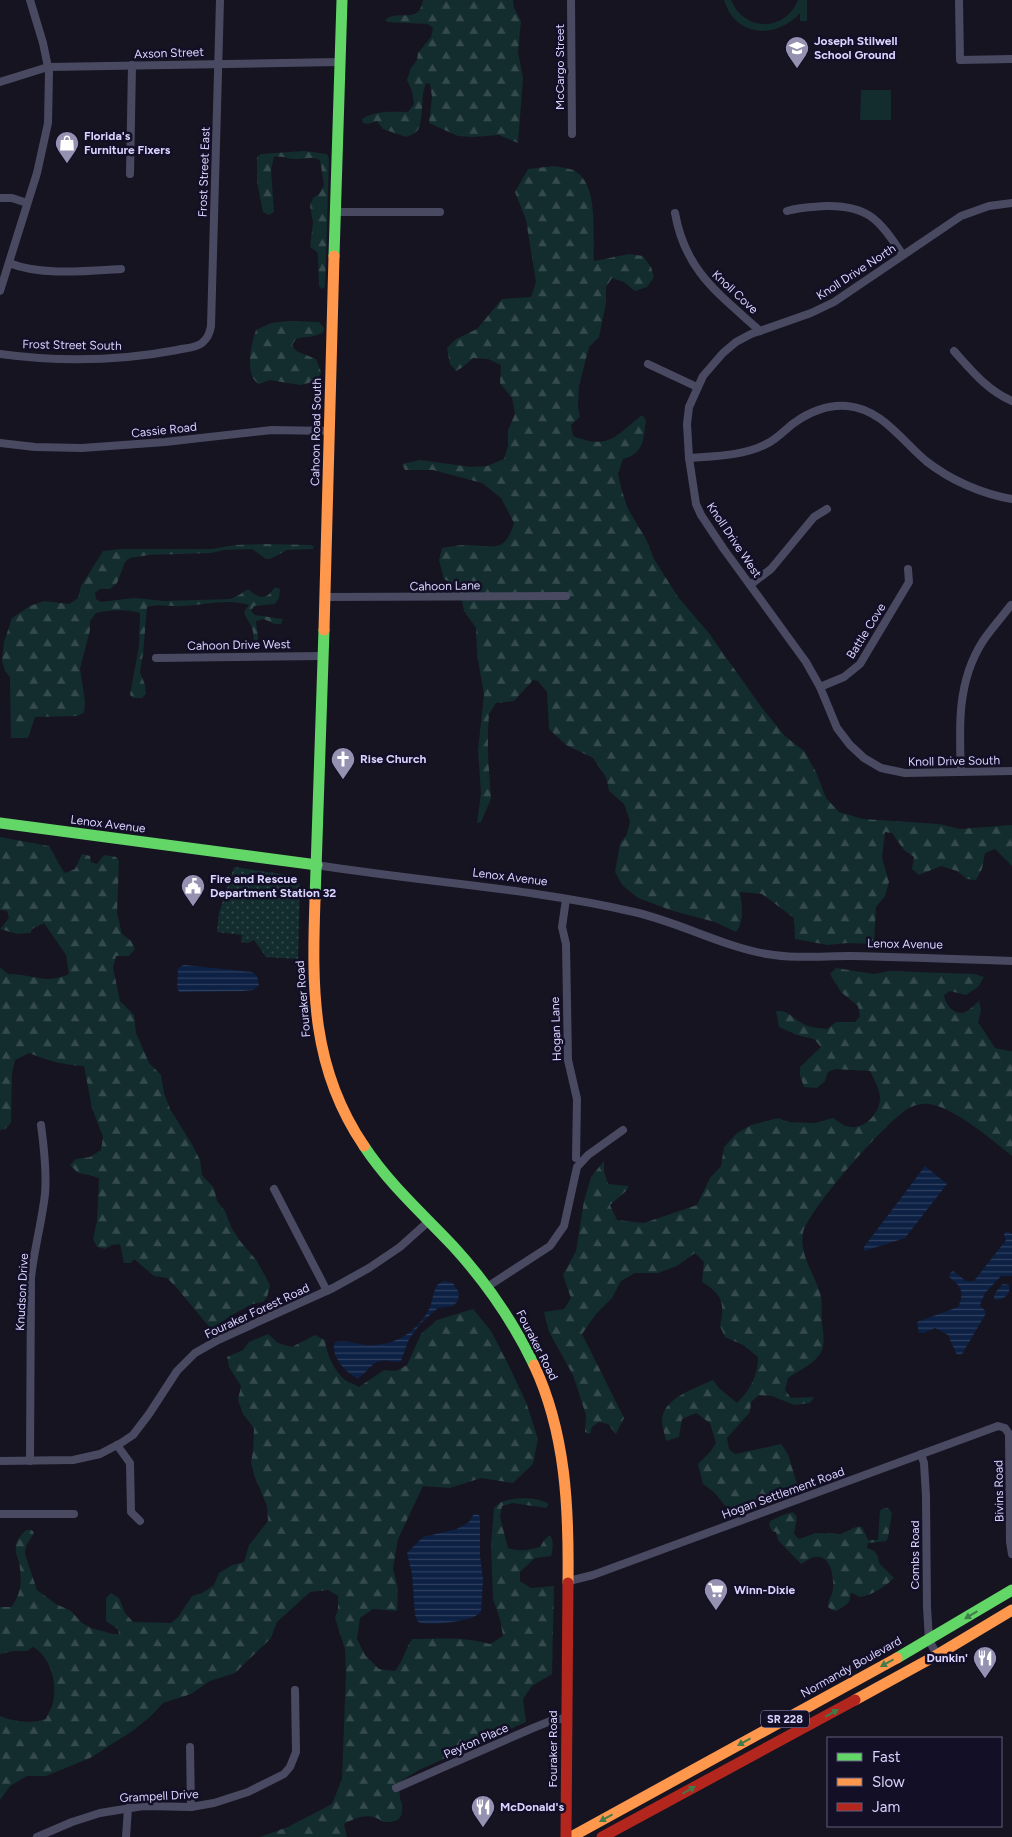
<svg xmlns="http://www.w3.org/2000/svg" width="1012" height="1837" viewBox="0 0 1012 1837" font-family="Figtree,sans-serif">
<defs>
<pattern id="grass-dots" width="8" height="8" patternUnits="userSpaceOnUse" patternTransform="scale(1.25)"><rect width="8" height="8" fill="#132c2d"/><path d="M2 2h.1M6 6h.1" fill="none" stroke="#354a4c" stroke-width="1.8" stroke-linecap="round"/></pattern>
<pattern id="forest-firs" width="22" height="20" patternUnits="userSpaceOnUse" patternTransform="scale(1.25)"><rect width="22" height="20" fill="#132c2d"/><path d="M5 1l3.5 6h-7zM16 11l3.5 6h-7z" fill="#354a4c"/></pattern>
<pattern id="water-rules" width="6" height="5" patternUnits="userSpaceOnUse" patternTransform="scale(1.25)"><rect width="6" height="5" fill="#0d2144"/><path d="M0 2.5h6" fill="none" stroke="#304060"/></pattern>
</defs>
<rect width="100%" height="100%" fill="#161421"/>
<path fill="url(#grass-dots)" d="M234 867 295 876 300 885 298 959 266 957 254 940 248 943 241 942 242 935 217 932 219 913Z"/>
<g fill="url(#forest-firs)">
<path d="M423 0H513L514 8 521 21 518 52 523 78 518 143 499 135 473 137 458 136 429 123 432 97 430 84 426 83C420 97 424 114 419 128 417 133 411 135 406 137L383 129 377 121 368 124 363 123 362 119C377 110 392 112 408 112L414 104 412 91 407 80 411 68 417 60 418 53 431 37 433 28 428 24 388 22 385 20C398 8 419 26 423 0Z"/>
<path d="M304 151 327 154 329 159 325 287 322 289 319 286 318 255 317 252 310 247 313 223 310 205 313 198 319 194 324 185 320 160C312 156 304 159 295 159 287 159 282 155 274 157L271 170 274 212 269 215 263 212 257 182V157L261 154Z"/>
<path d="M554 166C560 167 567 168 573 170 600 183 592 236 594 261L629 254 643 256 651 267 654 277 647 287 635 291 624 282 612 278 606 287V303L599 337 589 347 579 386 578 406 580 417 571 425 573 436C609 450 614 437 642 415L646 420C643 439 645 453 623 459L618 474 622 491 628 509 646 539 654 559 678 597 708 632 762 708 785 736 804 751 816 772 826 798 839 812 863 819 939 824 960 829 1012 825V866L995 849 985 853 982 869 976 880 967 879 957 871 941 866 919 875 912 869 914 857 904 850 892 833 885 832 882 858 889 882 885 896 876 907 874 941 871 944 847 943 828 945 795 939 794 918 762 894 740 892C742 906 745 920 736 932L715 922 673 911 638 898 622 885 615 872 620 844 627 834 630 821 624 804 609 791 606 777 593 758 566 745 549 729 547 692 538 681 533 680 514 701 496 703 489 714 488 731V755L491 799 481 822 477 823 481 793 478 750 484 695 477 654 476 628 464 611 459 587 444 579 439 560 442 548C449 547 458 545 466 545 491 545 505 555 514 523L501 498 482 483 433 470H405L402 464 420 460 471 467 487 466 504 459 508 446V430L515 414 512 398 500 383 501 365 488 359 473 358 463 367 456 371 450 364 447 348 456 339 477 329 502 299 531 297 536 282 526 220 515 192 528 169Z"/>
<path d="M288 321 319 322 324 328 323 332C315 338 305 336 296 339L292 345 296 351 316 359 321 372 318 381 300 385 270 380 259 384C244 376 251 344 256 330L271 323Z"/>
<path d="M264 544 311 545 314 547 313 549 287 550 270 559H266L252 549 224 550 211 553 149 555 130 558 125 562 117 583 110 589H100L95 593 96 599 101 602 134 598 164 601 230 599 239 595 248 589C260 599 265 601 275 587L280 589 279 598 275 604 254 606 251 611 255 615 283 619 281 624H274L264 619 256 621C256 630 261 639 255 646 253 640 254 634 252 628 250 622 246 619 244 612L249 605C228 598 204 605 182 606 171 607 158 603 147 607L143 654 140 672 145 685 146 694 142 698H134L130 695 139 646 140 613C125 609 111 610 96 613L90 621V630L80 669 85 701 84 713 77 716 35 717 28 738H11L10 677 5 671 2 661 4 642 12 618 30 606 44 601 69 604 78 598 81 586 103 551 121 549H212L235 545Z"/>
<path d="M0 837 49 846C55 855 58 864 65 873L75 869 82 854 90 856 91 862 97 864 104 855 116 857 119 861 117 913 122 934 131 941 135 949 129 956H116L113 968 120 1001 134 1015 136 1033 149 1063 161 1075 164 1093 170 1109 193 1146 200 1160 202 1175 214 1188 217 1201 225 1211 231 1227 240 1241 257 1261 270 1285 267 1297 263 1302 252 1304 232 1315 211 1329 176 1287 167 1278 154 1276 134 1259 131 1263H124L120 1244 112 1245 105 1249 97 1247 93 1239 97 1221 99 1178 89 1175 78 1173 70 1165 76 1159 90 1157 101 1150 103 1137 92 1108 84 1066C64 1065 48 1061 29 1053L15 1060 12 1073 11 1123 5 1129 0 1130V967L8 974C34 974 44 985 69 974L66 955 44 923 32 929 30 933 17 934 0 929 9 918 7 911 0 910Z"/>
<path d="M836 968 874 974 890 971 974 974 984 977 978 987 966 995 950 991 944 995C946 1005 954 1016 965 1012 970 1010 975 1004 979 1001L981 1010 978 1022 995 1048 1009 1051H1012V1156C992 1140 954 1107 929 1104 925 1103 915 1105 911 1107 890 1116 807 1211 803 1233 799 1254 814 1273 820 1293 823 1303 821 1314 822 1323 823 1331 825 1342 822 1350 816 1364 799 1370 788 1378L785 1390 791 1398 814 1397 810 1403 794 1405 772 1396 759 1395 751 1402 750 1412 727 1438 729 1449 735 1454 781 1444 788 1454 799 1491 745 1509 727 1508 714 1492 703 1484 698 1464 710 1452 716 1443 710 1423 696 1413 682 1419 679 1437 666 1441C665 1434 662 1427 662 1421 662 1398 696 1388 713 1380L719 1388 737 1403C750 1390 758 1376 758 1357L743 1345 725 1337 720 1326C725 1303 723 1295 702 1282L704 1262 695 1253 677 1266 658 1273H635L621 1281 612 1298 596 1314 582 1334 624 1418 616 1434 608 1424 599 1422 592 1427 590 1434 585 1432 586 1415 573 1375 549 1332 544 1312 564 1309 571 1298 563 1275 576 1251 584 1201 591 1177 604 1161V1171L608 1184 629 1186 626 1191 610 1205 617 1220 644 1223 697 1205 710 1178 721 1166 724 1147 737 1133 751 1125 778 1118 789 1122 815 1123 833 1118C837 1120 842 1125 846 1126 863 1132 881 1113 880 1097 879 1088 874 1079 870 1071L835 1069 828 1072 825 1081 817 1088 804 1087 800 1076V1067L821 1047 814 1039 797 1035 779 1027 776 1011C788 1011 790 1015 798 1021 807 1027 817 1028 827 1029L836 1022H855L860 1016 858 1006 841 992 830 974Z"/>
<path d="M473 1309 491 1331 506 1360 526 1402 538 1439 533 1464 513 1483 481 1478 450 1488 423 1486 398 1539 393 1568 398 1589 397 1611 373 1609 360 1618 357 1639 365 1655 379 1669 395 1671C403 1661 405 1650 412 1639 441 1639 461 1636 490 1644L503 1636 500 1619 493 1599 491 1545 494 1508C497 1505 500 1502 504 1501 516 1497 539 1497 549 1504L546 1508 513 1503 502 1506 500 1517 508 1548C520 1552 528 1550 540 1547L545 1539 550 1535C554 1541 553 1549 551 1556L535 1558 520 1572V1581L531 1588 554 1586 552 1674 532 1686 523 1699 526 1722 419 1770 401 1781C400 1786 399 1792 400 1797 400 1800 402 1803 402 1805 403 1821 397 1822 383 1822 370 1812 357 1817 344 1824L347 1837H260L288 1827 332 1804 342 1779 346 1672 345 1649 335 1618 338 1609V1596L328 1590 310 1592 277 1622 271 1638 235 1673 210 1681 191 1694 163 1703 150 1717 131 1732 90 1758 46 1776H27L10 1786 0 1800V1716C15 1722 30 1724 46 1719 49 1712 54 1704 54 1696 56 1678 49 1656 33 1647L27 1651H13L0 1654V1607H11C22 1594 22 1579 19 1562 17 1557 15 1552 16 1547 16 1540 21 1535 26 1530H32L34 1533 26 1546 25 1554 37 1590 56 1604 71 1611 82 1623 91 1628 113 1634H119L118 1629 107 1622 106 1619V1598L111 1593 119 1598 125 1613 133 1622 171 1623 178 1617 192 1596 202 1593 214 1585 219 1573 232 1565 244 1562 249 1545 268 1521 267 1506 254 1475 251 1462 253 1451 254 1428 243 1414 238 1400 241 1386 229 1367 227 1357 243 1350 249 1342 268 1334 278 1343 292 1347 315 1335 325 1340C326 1353 334 1371 345 1380 349 1383 355 1384 359 1387L384 1370 396 1371 407 1365 421 1334 437 1320Z"/>
<path d="M888 1508 892 1513 888 1538 886 1541 868 1543 867 1548C876 1551 878 1553 879 1563L894 1578C885 1587 872 1595 860 1597L852 1593 850 1594C852 1604 842 1607 836 1611L832 1610 828 1607C828 1599 833 1595 833 1588 834 1577 831 1555 815 1557 811 1557 805 1562 801 1564L778 1540 776 1532 772 1531 769 1525 770 1521 783 1515 793 1512 797 1517 794 1534 799 1539 816 1533 841 1534 856 1527H862L868 1540H878L880 1511 882 1509Z"/>
</g>
<g fill="#132c2d">
<path d="M724 0H731C744 32 785 32 798 0H807V21H800V13C776 40 735 37 724 0Z"/>
<path d="M861 90H891V120H860Z"/>
</g>
<g fill="url(#water-rules)">
<path d="M184 965 252 972 257 976 259 985 253 990 243 991 179 992 177 987 178 968Z"/>
<path d="M925 1166 947 1184 905 1238 864 1251V1247Z"/>
<path d="M1006 1231 1012 1234V1276H1001L985 1293 980 1305 986 1312 985 1315 962 1354 958 1355 956 1353 948 1335 935 1328 924 1333H919L917 1322 958 1307C965 1292 961 1286 949 1277L951 1272 953 1271 966 1281H974L1006 1240 1004 1234Z"/>
<path d="M444 1281 453 1283 459 1293 458 1301 453 1306 438 1308 421 1323 409 1339 401 1361C394 1364 388 1359 381 1361 370 1363 367 1373 358 1378 347 1375 329 1354 335 1342 346 1339 358 1345 370 1345 395 1346 420 1330 430 1307 433 1300 433 1292 437 1285Z"/>
<path d="M1003 1284 1009 1285C1011 1295 1004 1299 996 1300L994 1298C996 1289 997 1291 1003 1284Z"/>
<path d="M474 1514 479 1515 480 1518V1556L483 1579 481 1612C473 1622 430 1626 418 1622L415 1615 412 1574 407 1553 423 1537 457 1529 469 1522Z"/>
</g>
<g fill="none" stroke-linecap="round" stroke-linejoin="round">
<g stroke="#4a4962" stroke-width="8">
<path d="M571 0 572 134"/>
<path d="M959 0 960 60 1012 59"/>
<path d="M0 82 48 67 340 62"/>
<path d="M130 174 132 65"/>
<path d="M0 198H12L27 203"/>
<path d="M1012 203 989 206 961 216 834 302 811 313 751 334 736 342 723 353 703 376 689 407 687 424 689 458 696 504 701 515 723 548 806 662 820 687 837 728 850 745 864 758 881 768 905 773 1012 771"/>
<path d="M787 211C800 207 812 207 826 206 870 205 880 222 903 255"/>
<path d="M335 212H440"/>
<path d="M675 213C685 271 719 294 760 331"/>
<path d="M9 263C41 276 87 271 121 269"/>
<path d="M0 291 37 173 48 123 49 72 43 43 30 0"/>
<path d="M954 351C972 371 987 390 1012 401"/>
<path d="M0 354C58 362 119 361 177 350 185 348 196 348 202 343 208 338 210 333 211 326L220 0"/>
<path d="M648 364 697 387"/>
<path d="M0 443 35 447 82 448 165 442 272 430 329 431"/>
<path d="M689 458C716 456 746 456 770 442 779 437 786 429 794 423 809 412 829 404 847 406 882 409 901 440 926 461 950 480 982 494 1012 499"/>
<path d="M750 585 771 569 814 517 827 509"/>
<path d="M324 597 566 596"/>
<path d="M156 658 322 656"/>
<path d="M820 687 844 677 860 664 909 582 908 569"/>
<path d="M961 772C959 727 957 681 983 641 991 629 1002 617 1011 605"/>
<path d="M317 865C422 882 530 888 634 912 679 922 721 946 767 954 794 959 822 956 850 956 904 957 958 959 1012 961"/>
<path d="M566 899 562 927 566 944 568 1060 577 1099 576 1158"/>
<path d="M274 1189 327 1291"/>
<path d="M487 1287 550 1246 564 1226 577 1167 588 1155 623 1130"/>
<path d="M117 1445 130 1463 131 1512 140 1521"/>
<path d="M921 1454 924 1463 926 1496 927 1607 929 1640 937 1655"/>
<path d="M0 1461 73 1460 100 1454 121 1443 133 1435 149 1414 177 1371 195 1353 218 1340 333 1288 369 1268 400 1247 429 1221"/>
<path d="M30 1461 31 1278C34 1249 42 1222 45 1194 47 1171 44 1147 41 1125"/>
<path d="M0 1514H74"/>
<path d="M569 1581 593 1575 998 1426 1005 1428 1009 1434 1010 1542 1012 1554"/>
<path d="M190 1747 191 1807"/>
<path d="M396 1788 533 1728 553 1720 567 1718"/>
<path d="M37 1837 72 1822 100 1813 143 1806 191 1807 214 1803 248 1792 284 1774 290 1767 296 1752 295 1690"/>
<path d="M126 1837 128 1808"/>
</g>
<g stroke="#63d668" stroke-width="11">
<path d="M334 256 342 0"/>
<path d="M0 823 317 865"/>
<path d="M315 899 324 630"/>
<path d="M364 1146C389 1184 422 1213 453 1246 485 1281 513 1321 534 1365"/>
<path d="M897 1658 1012 1590"/>
</g>
<g stroke="#ff974d" stroke-width="11">
<path d="M324 630 334 256"/>
<path d="M315 899C312 989 311 1068 364 1146"/>
<path d="M534 1365C566 1433 569 1509 568 1583"/>
<path d="M855 1700 937 1655 1012 1610"/>
<path d="M571 1837 897 1658"/>
</g>
<g stroke="#b3261e" stroke-width="11">
<path d="M566 1837 568 1583"/>
<path d="M602 1837 855 1700"/>
</g>
</g>
<defs><path id="oneway-solid" d="M-6-.8H1V-3.2L6.5 0L1 3.2V.8H-6Z" transform="scale(1.25)"/></defs>
<g fill="#3f7c4a">
<use href="#oneway-solid" transform="translate(971 1615) rotate(149)"/>
<use href="#oneway-solid" transform="translate(887 1663) rotate(151)"/>
<use href="#oneway-solid" transform="translate(832 1713) rotate(-29)"/>
<use href="#oneway-solid" transform="translate(744 1742) rotate(151)"/>
<use href="#oneway-solid" transform="translate(689 1790) rotate(-30)"/>
<use href="#oneway-solid" transform="translate(606 1818) rotate(151)"/>
</g>
<defs>
<g id="school-pin" transform="scale(1.25)"><path d="M0 17L-7.5 6A9.5 9.5 0 1 1 7.5 6Z" fill="#9591b1" stroke="#130f26"/><path d="M0-5L7-2L0 1L-7-2ZM-4 1L0 2.5L4 1V4Q0 6-4 4Z" fill="#fff"/></g>
<g id="shop-pin" transform="scale(1.25)"><path d="M0 17L-7.5 6A9.5 9.5 0 1 1 7.5 6Z" fill="#9591b1" stroke="#130f26"/><path d="M-5-2.5h2.3a2.7 3.5 0 0 1 5.4 0H5L5.5 6h-11ZM-1.5-2.5h3a1.5 2.3 0 0 0-3 0Z" fill="#fff"/></g>
<g id="church-pin" transform="scale(1.25)"><path d="M0 17L-7.5 6A9.5 9.5 0 1 1 7.5 6Z" fill="#9591b1" stroke="#130f26"/><path d="M-1.2-6h2.4v3.5h3.3v2.4h-3.3V6h-2.4V-.1h-3.3v-2.4h3.3Z" fill="#fff"/></g>
<g id="civic-pin" transform="scale(1.25)"><path d="M0 17L-7.5 6A9.5 9.5 0 1 1 7.5 6Z" fill="#9591b1" stroke="#130f26"/><path d="M-.6-6.5H3V-4.5H.6V-3L4-1V1h2V6H-6V1h2V-1L-.6-3ZM-1.2 2.5V6h2.4V2.5Z" fill="#fff"/></g>
<g id="supermarket-pin" transform="scale(1.25)"><path d="M0 17L-7.5 6A9.5 9.5 0 1 1 7.5 6Z" fill="#9591b1" stroke="#130f26"/><path d="M-6-5.5h2.5l.6 2H6L4.5 2H-2.5L-4.4-4H-6ZM-1.5 3.2a1.3 1.3 0 1 0 .1 0ZM3 3.2a1.3 1.3 0 1 0 .1 0Z" fill="#fff"/></g>
<g id="restaurant-pin" transform="scale(1.25)"><path d="M0 17L-7.5 6A9.5 9.5 0 1 1 7.5 6Z" fill="#9591b1" stroke="#130f26"/><path d="M-5-6h1v4h1v-4h1v4h1v-4h1v5L-1.5 .5V6h-2V.5L-5-1ZM5-6V6H3V1.5H1.5Q1.5-4 5-6Z" fill="#fff"/></g>
</defs>
<g fill-rule="evenodd">
<use href="#school-pin" x="797" y="48"/>
<use href="#shop-pin" x="67" y="143"/>
<use href="#church-pin" x="343" y="759"/>
<use href="#civic-pin" x="193" y="886"/>
<use href="#supermarket-pin" x="716" y="1590"/>
<use href="#restaurant-pin" x="985" y="1658"/>
<use href="#restaurant-pin" x="483" y="1807"/>
</g>
<g text-anchor="middle" dominant-baseline="central" stroke-width="5" stroke-linejoin="round" paint-order="stroke">
<rect fill="#130f26" stroke="#9e99be" stroke-width="1" x="761" y="1710.5" width="48" height="17" rx="4"/>
<g font-size="11" font-weight="bold" fill="#d9d4ff">
<text x="785" y="1719">SR 228</text>
</g>
<g font-size="12" font-weight="bold" fill="#d9d4ff" stroke="#130f26" text-anchor="start">
<text x="814" y="41">Joseph Stilwell<tspan x="814" dy="14">School Ground</tspan></text>
<text x="84" y="136">Florida's<tspan x="84" dy="14">Furniture Fixers</tspan></text>
<text x="360" y="759">Rise Church</text>
<text x="210" y="879">Fire and Rescue<tspan x="210" dy="14">Department Station 32</tspan></text>
<text x="734" y="1590">Winn-Dixie</text>
<text x="968" y="1658" text-anchor="end">Dunkin'</text>
<text x="500" y="1807">McDonald's</text>
</g>
<g font-size="12" fill="#d9d4ff" stroke="#130f26">
<text transform="translate(169 53) rotate(-2)">Axson Street</text>
<text transform="translate(560 67) rotate(-90)">McCargo Street</text>
<text transform="translate(204 172) rotate(-88)">Frost Street East</text>
<text transform="translate(856 272) rotate(-33)">Knoll Drive North</text>
<text transform="translate(735 292) rotate(43)">Knoll Cove</text>
<text transform="translate(72 345) rotate(1)">Frost Street South</text>
<text transform="translate(164 430) rotate(-6)">Cassie Road</text>
<text transform="translate(316 432) rotate(-89)">Cahoon Road South</text>
<text transform="translate(734 540) rotate(56)">Knoll Drive West</text>
<text transform="translate(445 586) rotate(-1)">Cahoon Lane</text>
<text transform="translate(866 631) rotate(-58)">Battle Cove</text>
<text transform="translate(239 645) rotate(-1)">Cahoon Drive West</text>
<text transform="translate(954 761) rotate(-1)">Knoll Drive South</text>
<text transform="translate(108 824) rotate(7)">Lenox Avenue</text>
<text transform="translate(510 877) rotate(7)">Lenox Avenue</text>
<text transform="translate(905 944) rotate(1)">Lenox Avenue</text>
<text transform="translate(303 999) rotate(-95)">Fouraker Road</text>
<text transform="translate(556 1029) rotate(-92)">Hogan Lane</text>
<text transform="translate(22 1292) rotate(-87)">Knudson Drive</text>
<text transform="translate(257 1311) rotate(-25)">Fouraker Forest Road</text>
<text transform="translate(537 1345) rotate(63)">Fouraker Road</text>
<text transform="translate(999 1491) rotate(-91)">Bivins Road</text>
<text transform="translate(783 1493) rotate(-20)">Hogan Settlement Road</text>
<text transform="translate(915 1555) rotate(-90)">Combs Road</text>
<text transform="translate(851 1667) rotate(-29)">Normandy Boulevard</text>
<text transform="translate(476 1741) rotate(-24)">Peyton Place</text>
<text transform="translate(553 1749) rotate(-90)">Fouraker Road</text>
<text transform="translate(159 1796) rotate(-3)">Grampell Drive</text>
</g>
</g>
<rect x="827" y="1737" width="175" height="90" fill="#130f26" stroke="#625e7d"/>
<rect x="837" y="1753" width="25" height="8" fill="#63d668" stroke="#625e7d"/>
<text x="872" y="1762" font-size="15" fill="#d9d4ff">Fast</text>
<rect x="837" y="1778" width="25" height="8" fill="#ff974d" stroke="#625e7d"/>
<text x="872" y="1787" font-size="15" fill="#d9d4ff">Slow</text>
<rect x="837" y="1803" width="25" height="8" fill="#b3261e" stroke="#625e7d"/>
<text x="872" y="1812" font-size="15" fill="#d9d4ff">Jam</text>
</svg>
